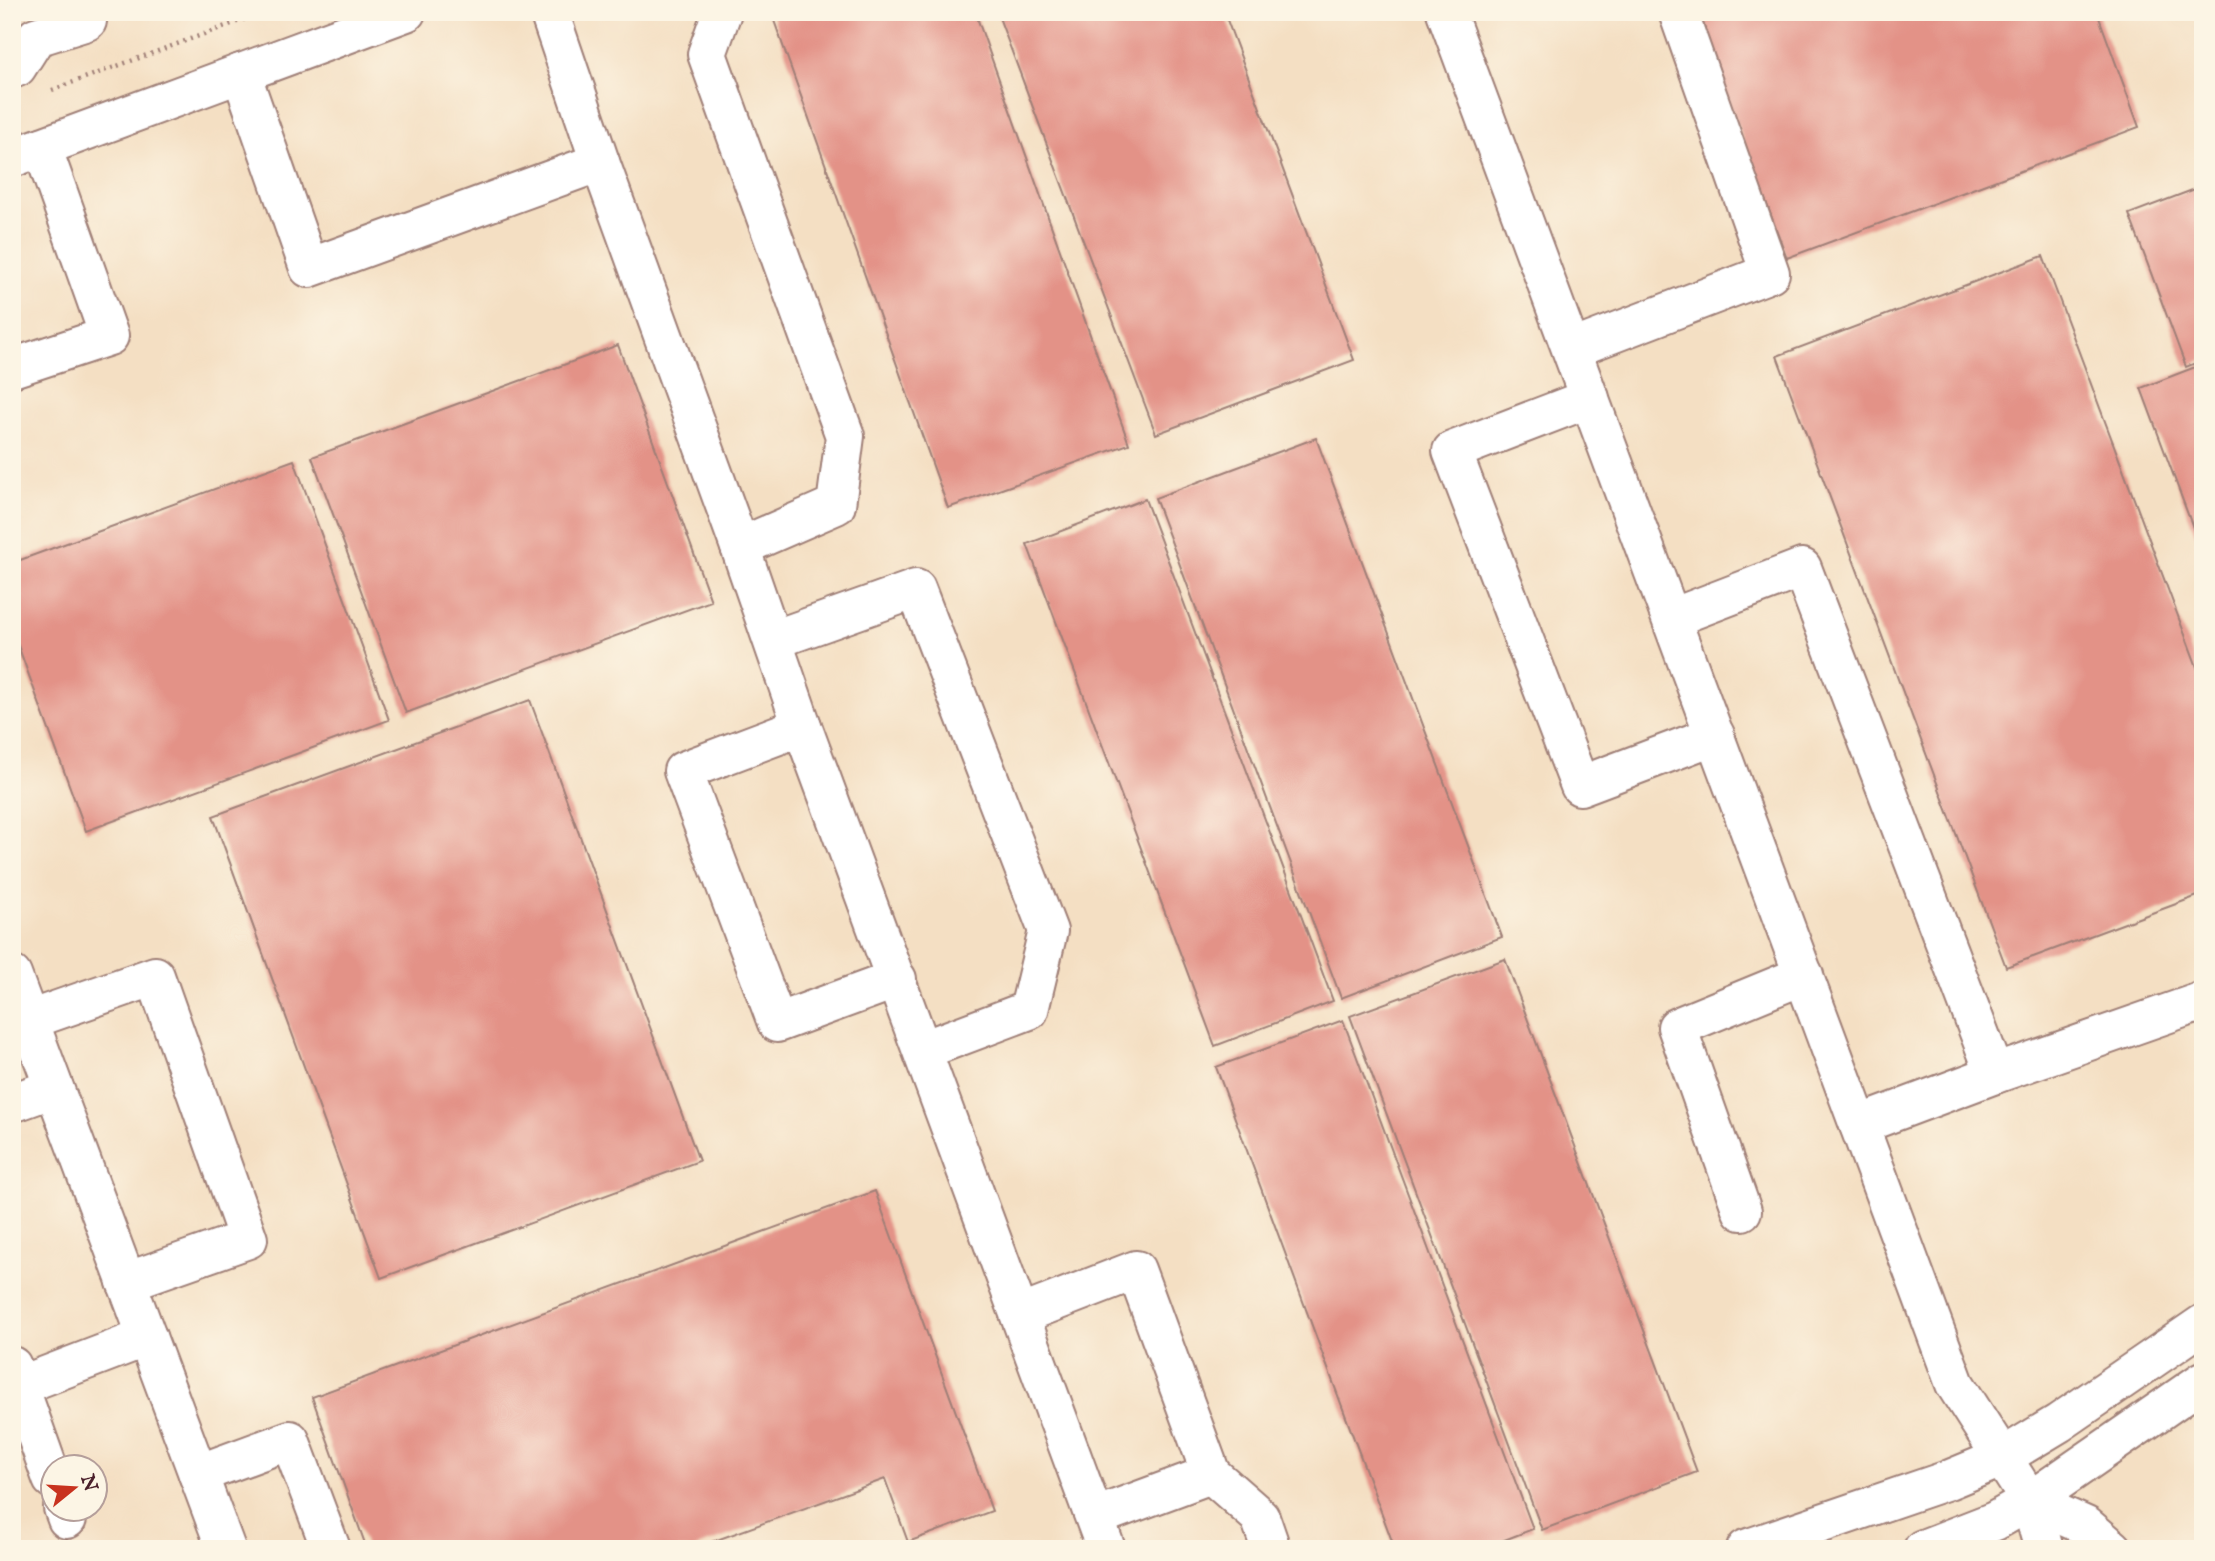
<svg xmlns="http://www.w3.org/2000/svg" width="2215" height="1561" viewBox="0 0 2215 1561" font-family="'IM FELL English',serif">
<rect width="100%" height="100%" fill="#fcf5e5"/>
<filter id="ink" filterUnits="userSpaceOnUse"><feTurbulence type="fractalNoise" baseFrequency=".0143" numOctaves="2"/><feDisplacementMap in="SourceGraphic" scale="14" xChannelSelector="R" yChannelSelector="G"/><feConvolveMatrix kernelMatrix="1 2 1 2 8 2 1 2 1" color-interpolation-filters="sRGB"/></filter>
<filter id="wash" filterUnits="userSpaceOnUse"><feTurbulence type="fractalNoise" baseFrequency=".00686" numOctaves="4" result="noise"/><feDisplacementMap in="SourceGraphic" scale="28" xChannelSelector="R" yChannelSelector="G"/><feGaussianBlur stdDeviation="1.57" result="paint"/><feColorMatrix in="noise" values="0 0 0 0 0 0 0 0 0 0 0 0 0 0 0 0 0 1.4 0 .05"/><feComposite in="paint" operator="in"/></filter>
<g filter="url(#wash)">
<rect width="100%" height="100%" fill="#f4dfc3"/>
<g id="blocks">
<g fill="#e39287">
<path d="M771 12H975L1129 444 948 508Z"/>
<path d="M997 12H1224L1354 360 1156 434Z"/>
<path d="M1695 12H2097L2139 127 1787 258Z"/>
<path d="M2203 186V360L2186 367 2129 214Z"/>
<path d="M2043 256 2203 683V894L2006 967 1777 356Z"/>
<path d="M618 345 711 601 406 713 312 457Z"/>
<path d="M2203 364V552H2202L2141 388Z"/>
<path d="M1316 438 1502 937 1341 998 1155 498Z"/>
<path d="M294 460 389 720 86 831 12 629V563Z"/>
<path d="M1145 499 1333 1001 1215 1046 1027 544Z"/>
<path d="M530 700 699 1161 381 1278 213 816Z"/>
<path d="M1505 959 1697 1472 1542 1530 1350 1016Z"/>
<path d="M1343 1020 1533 1529 1481 1549H1395L1216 1067Z"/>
<path d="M875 1191 992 1511 908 1542 885 1479 692 1549H367L312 1397Z"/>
</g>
</g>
</g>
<g filter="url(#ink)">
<use href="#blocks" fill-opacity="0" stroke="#9f7f77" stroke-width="2"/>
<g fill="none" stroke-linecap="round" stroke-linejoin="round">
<g stroke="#9f7f77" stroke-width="42">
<g id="minor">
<path d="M549 12 600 162 740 547 802 726 1106 1549"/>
<path d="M722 12 707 54 845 436 836 505 740 547"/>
<path d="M1446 12 1955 1384 2030 1501 2044 1549"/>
<path d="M12 69 17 67 36 37 87 21"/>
<path d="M241 73 309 268 600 162"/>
<path d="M12 158 406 12"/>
<path d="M1572 349 1770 273 1678 12"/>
<path d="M12 368 109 336 42 147"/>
<path d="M1590 398 1452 451 1580 786 1715 735"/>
<path d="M1672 618 1802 568 1995 1074 1859 1125"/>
<path d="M773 640 916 589 1048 931 1029 1010 923 1050"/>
<path d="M802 726 683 771 777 1023 897 979"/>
<path d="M12 975 226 1549"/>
<path d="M29 1020 155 976 248 1239 126 1282"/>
<path d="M1995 1074 2203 1001"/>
<path d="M12 1103 54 1088"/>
<path d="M1742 1211 1677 1027 1804 975"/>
<path d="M1020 1315 1136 1270 1211 1474 1260 1517 1271 1549"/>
<path d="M12 1366 19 1386 147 1337"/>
<path d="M19 1386 52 1479"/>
<path d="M198 1474 290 1440 331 1549"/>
<path d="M2030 1501 2086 1526 2113 1549"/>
<path d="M63 1508 67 1519"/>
<path d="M1095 1517 1211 1474"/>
<path d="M1746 1549 1948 1480 2001 1458 2059 1423 2203 1324"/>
<path d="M1923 1549 1995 1521 2030 1501 2203 1381"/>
</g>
</g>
<path stroke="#9f7f77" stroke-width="4.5" stroke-dasharray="2 5" stroke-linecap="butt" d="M52 90 264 12"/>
<use href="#minor" stroke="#fff" stroke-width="38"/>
</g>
</g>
<rect width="2215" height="1561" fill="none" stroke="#fcf5e5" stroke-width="42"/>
<g transform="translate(74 1488) rotate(72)"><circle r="33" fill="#fcf5e5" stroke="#b59f9b" stroke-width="2"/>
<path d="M0-5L12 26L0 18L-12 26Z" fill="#c8321e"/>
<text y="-10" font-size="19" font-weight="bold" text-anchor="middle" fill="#4a1f2b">N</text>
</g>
</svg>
